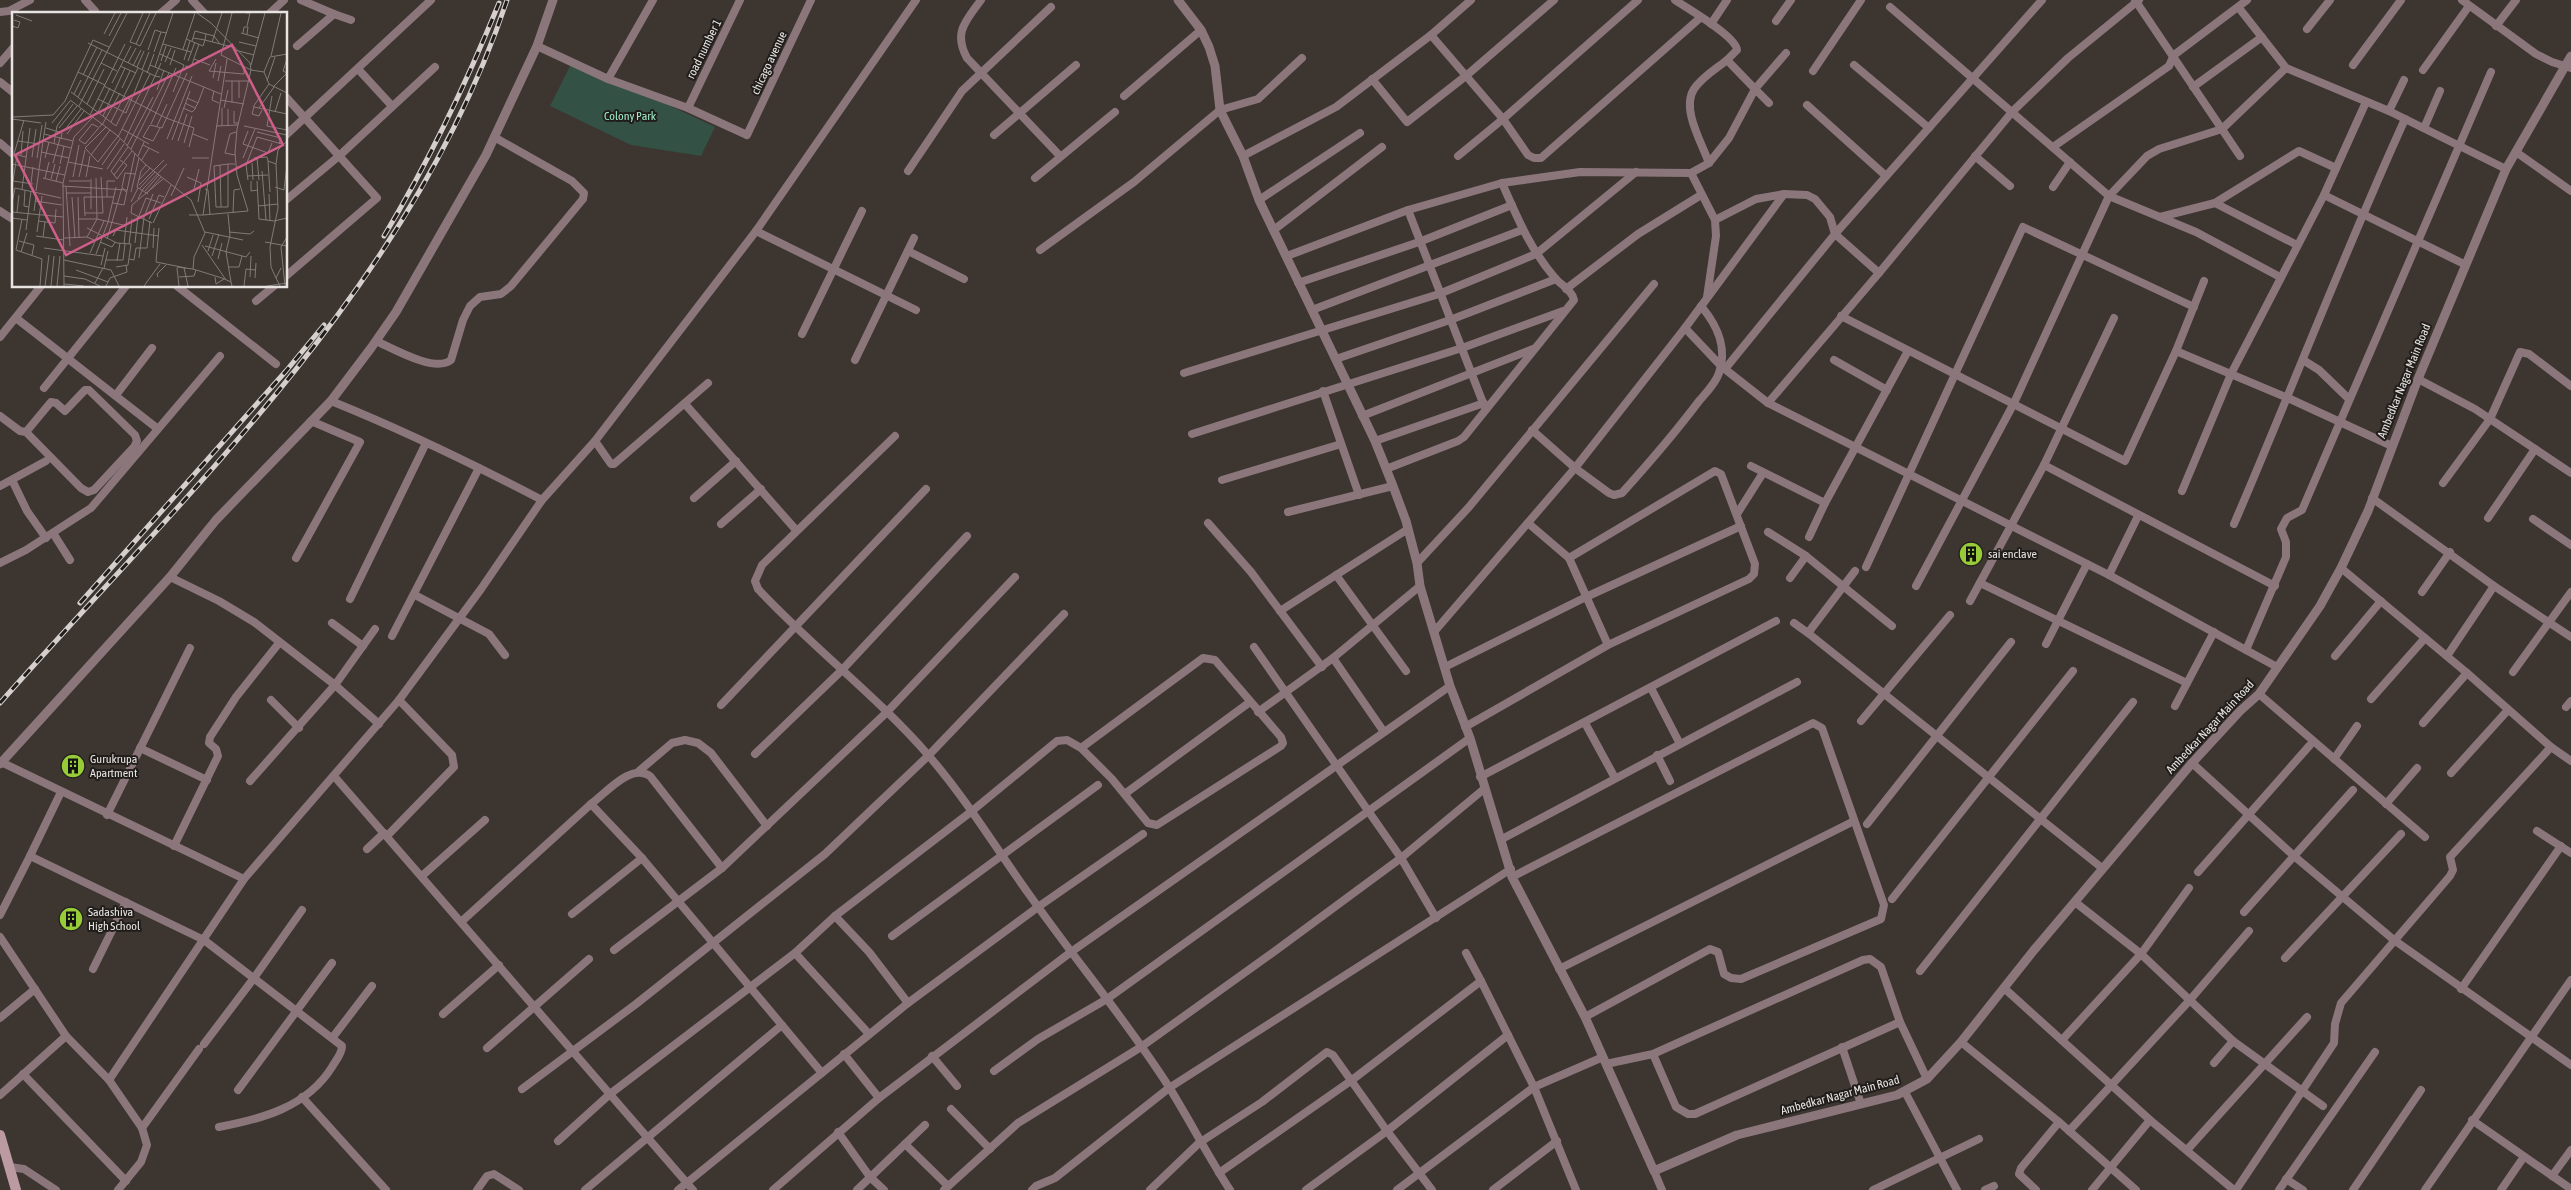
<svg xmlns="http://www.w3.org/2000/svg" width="2571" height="1190" viewBox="0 0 2571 1190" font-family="'Asap Condensed',sans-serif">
<rect width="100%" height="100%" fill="#3c3530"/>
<path fill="#335144" d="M573 60 715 127 701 156 631 145 550 106Z"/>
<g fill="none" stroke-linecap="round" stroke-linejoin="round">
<g stroke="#8b767b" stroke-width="8">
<path d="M85 0 95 11"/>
<path d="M192 0 205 14"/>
<path d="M301 0 334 14"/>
<path d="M981 0C966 21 953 32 967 58L1060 156"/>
<path d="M2135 0 2240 156"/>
<path d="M2462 0 2536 54 2552 62 2571 68"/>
<path d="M1890 7 2109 196 2196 232 2280 277"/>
<path d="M2239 8 2286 68 2389 111 2506 169"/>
<path d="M0 12 9 11 30 0"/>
<path d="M160 14 176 0"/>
<path d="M269 14 284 0"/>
<path d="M1776 21 1791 0"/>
<path d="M1711 24 1727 0"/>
<path d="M2496 26 2516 0"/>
<path d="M2307 29 2330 0"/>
<path d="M1431 35 1503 119 1528 155 1534 158H1541L1700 18"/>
<path d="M297 46 334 14 351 20"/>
<path d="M537 46 608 79 688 108 747 135 811 0"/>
<path d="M0 63 14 47"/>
<path d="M1854 65 1929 128"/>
<path d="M2353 65 2401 0"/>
<path d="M358 69 392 106"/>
<path d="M2423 70 2469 6"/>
<path d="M1813 71 1861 0"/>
<path d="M608 79 653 0"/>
<path d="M1372 79 1407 122 1467 75 1554 0"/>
<path d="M0 82 14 93"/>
<path d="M2193 87 2262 37"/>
<path d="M1124 96 1201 30"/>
<path d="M286 97 377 198 286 276"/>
<path d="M1769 103 1755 89 1786 53"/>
<path d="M1807 105 1886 176"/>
<path d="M688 108 740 0"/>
<path d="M2389 111 2404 80"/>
<path d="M2424 128 2440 91"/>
<path d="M286 135 431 0"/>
<path d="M994 135 1076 65"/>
<path d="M0 143 14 155"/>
<path d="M2053 147 2169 66 2174 55 2247 0"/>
<path d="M2516 152 2571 191"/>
<path d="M1243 156 1336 107 1431 35 1471 0"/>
<path d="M1458 156 1503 119 1638 0"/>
<path d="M1975 156 2010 186"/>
<path d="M1709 163C1702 143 1681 109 1694 89 1702 77 1716 69 1727 60"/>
<path d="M908 171 962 91 1051 7"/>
<path d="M1691 173 1715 220 1716 236 1707 297"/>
<path d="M1035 178 1115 112"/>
<path d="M2053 187 2070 162"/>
<path d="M2324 195 2466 265"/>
<path d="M286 200 339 156 435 67"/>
<path d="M1259 200 1360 133"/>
<path d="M2215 203 2299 151 2336 168"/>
<path d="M1408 210 1485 408"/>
<path d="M0 211 14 220"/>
<path d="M2160 217 2215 203 2297 245"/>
<path d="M1715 220 1756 199 1784 194"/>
<path d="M1275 229 1382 147"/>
<path d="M756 231 916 310"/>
<path d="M1040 250 1134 182 1220 110 1258 99 1302 58"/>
<path d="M908 251 964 279"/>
<path d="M1287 256 1408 210 1502 183 1580 172 1691 173 1709 163 1729 138 1755 89 1727 60 1737 50C1736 36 1688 9 1675 0"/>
<path d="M1298 283 1419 242 1512 205"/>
<path d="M177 286 276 364"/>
<path d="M1566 289 1638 234 1701 195"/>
<path d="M256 301 274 286"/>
<path d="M1312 310 1522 230"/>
<path d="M1841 316 2125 461 2176 351 2204 281"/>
<path d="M16 318 158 429"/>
<path d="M1685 328 1721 366 1768 403 2109 575 2277 667"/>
<path d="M802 334 862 211"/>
<path d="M0 337 41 286"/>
<path d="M376 341C394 349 435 373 451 360L463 320 470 306 480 297 501 294 511 286 583 199 584 193 572 181 494 137"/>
<path d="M2176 351 2288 398 2392 446"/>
<path d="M1336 359 1450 320 1556 279"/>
<path d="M855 360 914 238"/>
<path d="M1834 360 1887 390"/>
<path d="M2303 360 2319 370 2349 399"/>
<path d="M1725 369 1835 234 2042 0"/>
<path d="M1184 373 1439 294 1536 254 1636 172"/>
<path d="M2418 379 2475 409 2571 473"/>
<path d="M44 388 126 286"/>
<path d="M1323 391 1359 495"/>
<path d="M116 395 152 348"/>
<path d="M331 401C403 430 473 464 542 500"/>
<path d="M1768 403 1879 273 2012 112 2068 58 2139 0"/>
<path d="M685 404 796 530"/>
<path d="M0 416 20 431 26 432 81 488 88 492 94 490 134 447 137 441 135 435 89 390H85L65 411 56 403 51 402 26 432"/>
<path d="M1362 416 1533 349"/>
<path d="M1532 430 1575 468 1609 493 1614 495 1622 493C1649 463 1675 433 1699 401 1706 393 1716 383 1719 373 1728 347 1717 325 1701 306"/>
<path d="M1192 434 1462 348 1563 311"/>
<path d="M895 436 762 565 755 581 758 589C812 647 877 696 929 756 967 800 997 850 1031 897 1076 961 1127 1021 1169 1087 1190 1121 1208 1156 1230 1190"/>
<path d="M595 441 611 464H614L708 383"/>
<path d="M1375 441 1484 403"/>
<path d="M2044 465 2275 586"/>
<path d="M1751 466 1825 503 1908 351"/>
<path d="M1386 469 1458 441 1464 437 1574 300C1572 290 1561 285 1555 278 1530 249 1517 217 1502 183"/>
<path d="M12 480 27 511 46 538"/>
<path d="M1222 480 1341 444"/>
<path d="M2443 483 2490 419 2520 352 2529 354 2571 386"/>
<path d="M0 486 46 461"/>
<path d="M2182 491 2231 374 2324 195 2366 102"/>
<path d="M694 498 736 461"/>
<path d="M2372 498 2494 586 2571 637"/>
<path d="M1288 512 1393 486"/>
<path d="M1737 514 1763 473"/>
<path d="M2488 518 2535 449"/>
<path d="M2533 519 2571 545"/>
<path d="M1208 523 1251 572 1322 667"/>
<path d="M1528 523 1569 558"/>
<path d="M721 524 761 489"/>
<path d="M2234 524C2292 389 2344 253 2405 119"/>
<path d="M1768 532 1806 556 1892 626"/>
<path d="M53 533 70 560"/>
<path d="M1809 537 1825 503"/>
<path d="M296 558 360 442 311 421"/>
<path d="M0 563 26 550 91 508 220 356"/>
<path d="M1417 563 1469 507 1654 284"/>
<path d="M1866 567 2023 227 2194 307"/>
<path d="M2341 568 2467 673 2551 747 2571 761"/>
<path d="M1336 575 1406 671"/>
<path d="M2109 575 2138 516"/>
<path d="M170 577 219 601 254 622 335 685 379 724"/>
<path d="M1790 578 1806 556"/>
<path d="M1980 583 2187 683"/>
<path d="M1916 586 2014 403 2109 196 2147 156 2159 149 2222 129 2286 68"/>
<path d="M2422 592 2450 552"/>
<path d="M415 595 489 634 505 655"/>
<path d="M350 599 426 443"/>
<path d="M1970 601 2044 465 2114 318"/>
<path d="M1280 611 1408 529"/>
<path d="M332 623 363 646"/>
<path d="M1794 623 1808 633 1855 571"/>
<path d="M1434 632 1575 468 1685 328 1784 194 1807 195 1815 199 1830 217 1835 234 1879 273"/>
<path d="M1808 633 2102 868"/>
<path d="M392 636 479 468"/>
<path d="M2046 644 2087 564"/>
<path d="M1254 647 1401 858 1436 918"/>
<path d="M2246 650 2286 557V542L2281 529 2287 518 2302 510 2491 72"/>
<path d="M2335 656 2381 601"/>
<path d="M2447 656 2494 586"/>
<path d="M1333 658 1384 732"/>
<path d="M1445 667 1586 597 1741 526"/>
<path d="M2513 672 2571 592"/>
<path d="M1651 688 1680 744"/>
<path d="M2259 694 2425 837"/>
<path d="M2371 699 2425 638"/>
<path d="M271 700 299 728"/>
<path d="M721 705 926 489"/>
<path d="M2175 706 2214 632"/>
<path d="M2566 707 2571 701"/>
<path d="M1258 712 1333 658 1420 586"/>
<path d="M1861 721 1950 615"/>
<path d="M1585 723 1615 778"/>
<path d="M2423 723 2467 673"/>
<path d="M1465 727 1608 645 1749 579 1754 574 1755 564 1721 474 1715 471 1569 558 1608 645"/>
<path d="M140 748 207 780"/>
<path d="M755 754 842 670 967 536"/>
<path d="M1657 755 1670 781"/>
<path d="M2334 759 2357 726"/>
<path d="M1 762 244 879"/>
<path d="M2192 763 2294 856 2394 940 2571 1065"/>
<path d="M639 771 672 743 685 740 698 743 711 753 767 826"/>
<path d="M2451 773 2508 710"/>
<path d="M334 776C454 913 574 1051 693 1190"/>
<path d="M1480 777 1776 621"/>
<path d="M250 781 335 685 375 629"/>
<path d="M1126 793 1250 702"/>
<path d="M591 804C607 792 631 763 650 776L722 868"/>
<path d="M2386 804 2417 768"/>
<path d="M107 815 190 648"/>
<path d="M1867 824 2011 642"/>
<path d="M2537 831 2571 853"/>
<path d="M387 836 454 767 452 755 399 700"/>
<path d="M1502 839 1797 682"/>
<path d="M174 846 218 756 216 749 209 743 210 737 236 697 279 643"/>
<path d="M367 849 384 833"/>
<path d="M30 856 61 792"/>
<path d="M2198 872 2310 745"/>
<path d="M423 875 485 820"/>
<path d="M1512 877 1813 723 1822 728 1884 905 1881 919 1741 979 1731 978 1724 974 1718 952 1710 949 1585 1017"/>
<path d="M1892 899 2073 671"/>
<path d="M2075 902 2141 954 2233 1041 2323 1106"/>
<path d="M2244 912 2353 790"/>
<path d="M572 914 642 858"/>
<path d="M0 915 30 856 204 940 342 1046C342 1054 336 1060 332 1067 307 1107 262 1119 219 1127"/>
<path d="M835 916 869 952 908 1003"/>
<path d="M461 922 591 804 642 858 822 1073"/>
<path d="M892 936 1098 785"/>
<path d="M0 937 66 1036 109 1080 142 1128 147 1145 141 1162 118 1190"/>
<path d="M614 950 722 868 886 713 1015 577"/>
<path d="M795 953 869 1034"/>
<path d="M1466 953 1481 981"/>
<path d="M2285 958 2401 834"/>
<path d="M93 969 126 902"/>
<path d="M1559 969 1854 821"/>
<path d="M1920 971 2133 702"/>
<path d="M2004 988 2150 1120 2234 1190"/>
<path d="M2461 989 2561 846"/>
<path d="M443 1014 499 965"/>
<path d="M0 1018 35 989"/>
<path d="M1900 1022 1927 1079"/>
<path d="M333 1037 372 986"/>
<path d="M2062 1040 2141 954 2189 888"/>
<path d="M1961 1042 2059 1122 2136 1190"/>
<path d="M204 1044 254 978 302 910"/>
<path d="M1842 1047 1861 1104"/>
<path d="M487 1048 589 959"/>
<path d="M844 1054 879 1098"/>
<path d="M932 1056 957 1086"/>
<path d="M2214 1063 2233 1041"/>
<path d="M1606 1064 1653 1054 1863 960 1870 959 1881 967 1900 1022 1695 1114H1688L1676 1107 1653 1054"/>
<path d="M994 1071 1038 1039 1107 999 1470 738"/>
<path d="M23 1074 126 1181"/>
<path d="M109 1080 244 879 399 700 481 589 542 500 595 441 756 231 916 0"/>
<path d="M522 1089 636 1004 825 854 928 756 1064 614"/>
<path d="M238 1090 332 963"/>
<path d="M1905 1092 1957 1190"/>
<path d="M0 1095 66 1036"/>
<path d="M302 1097 386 1190"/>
<path d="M951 1109 990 1149"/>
<path d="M2472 1120 2571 1189"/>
<path d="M142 1128 199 1049"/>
<path d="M2069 1131 2189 1001 2249 931"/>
<path d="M838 1132 870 1177 884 1190"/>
<path d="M558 1141 610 1094 795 953 835 916 972 811 1057 741 1067 740 1081 748 1112 779 1148 823 1157 825 1281 746 1283 743 1281 737 1215 660 1203 658 1081 748"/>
<path d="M905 1144 948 1186"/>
<path d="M2187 1150 2307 1017"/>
<path d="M10 1167 24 1169 56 1190"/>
<path d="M1654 1171 1662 1190"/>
<path d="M1219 1173 1352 1080 1481 981 1534 1087 1576 1190"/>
<path d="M2552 1176 2571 1150"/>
<path d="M2286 1179 2303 1190"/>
<path d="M477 1190 487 1176 494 1174 519 1190"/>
<path d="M585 1190 782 1025"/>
<path d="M678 1190 908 1003 1038 907 1143 834"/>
<path d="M773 1190 879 1098 1071 952 1450 686"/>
<path d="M857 1190 925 1125"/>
<path d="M944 1190 1018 1123 1141 1047 1275 951 1401 858 1484 789"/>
<path d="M1032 1190 1036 1186 1055 1178 1169 1088 1511 869"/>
<path d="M1150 1190 1199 1143 1262 1102 1327 1052 1333 1055 1387 1131 1432 1190"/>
<path d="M1306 1190 1387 1131 1508 1035"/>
<path d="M1397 1190 1534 1087 1603 1057"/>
<path d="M1493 1190 1557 1141"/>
<path d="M1873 1190 1979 1139"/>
<path d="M1985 1190 1994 1186"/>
<path d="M2036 1190 2019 1174 2021 1168 2059 1122"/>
<path d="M2092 1190 2150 1120"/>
<path d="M2236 1190 2334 1043 2335 1024 2341 1003 2450 876 2453 870 2450 857 2551 747"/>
<path d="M2279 1190 2375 1052"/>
<path d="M2353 1190 2421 1090"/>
<path d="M2425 1190 2571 980"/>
<path d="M2501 1190 2521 1161"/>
</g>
<g stroke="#8b767b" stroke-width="9">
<path d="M1178 0 1201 30 1209 47 1215 66 1220 110 1243 156 1259 200 1375 441 1393 486 1406 521 1417 563 1420 586 1450 686 1470 738 1512 877 1585 1017 1654 1171 1737 1135 1897 1095 1927 1079 1961 1042 2034 950 2192 763 2240 711 2259 694 2320 606 2341 568 2368 511 2418 379 2506 169 2571 56"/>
<path d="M0 764 170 577 216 520 331 401 371 348 396 312 486 155 537 46 553 0"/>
</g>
<path stroke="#bb9aa2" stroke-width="10" d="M0 1135 16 1190"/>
<g stroke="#d5d0cd" stroke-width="5">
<g id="rail">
<path d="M384 236C429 161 466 84 499 3"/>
<path d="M80 603 286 371 324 325"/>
<path d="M0 703C193 485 413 283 507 0"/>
</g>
</g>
<use href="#rail" stroke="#201d1b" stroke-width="3" stroke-dasharray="9" stroke-linecap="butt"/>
</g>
<defs>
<g id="building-disc" transform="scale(1.25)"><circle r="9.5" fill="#97cc38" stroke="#201d1b"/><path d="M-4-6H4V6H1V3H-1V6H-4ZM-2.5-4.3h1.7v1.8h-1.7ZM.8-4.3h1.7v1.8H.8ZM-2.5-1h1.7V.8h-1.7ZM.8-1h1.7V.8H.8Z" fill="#111"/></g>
</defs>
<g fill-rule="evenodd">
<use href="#building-disc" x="1971" y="554"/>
<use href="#building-disc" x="73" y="766"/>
<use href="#building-disc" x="71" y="919"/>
</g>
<g text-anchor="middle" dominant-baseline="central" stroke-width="4" stroke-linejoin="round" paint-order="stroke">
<g font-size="12" fill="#e8e4e1" stroke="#201d1b">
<text transform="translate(704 49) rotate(-64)">road number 1</text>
<text transform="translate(769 63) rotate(-65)">chicago avenue</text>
<text transform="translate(2404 381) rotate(-68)">Ambedkar Nagar Main Road</text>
<text transform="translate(2210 727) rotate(-47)">Ambedkar Nagar Main Road</text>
<text transform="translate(1840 1095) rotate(-15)">Ambedkar Nagar Main Road</text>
</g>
<g font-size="12" fill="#9eebc9" stroke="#201d1b">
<text x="630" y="116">Colony Park</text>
</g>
<g font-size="12" fill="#e8e4e1" stroke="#201d1b" text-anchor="start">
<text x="1988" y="554">sai enclave</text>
<text x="90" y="759">Gurukrupa<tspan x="90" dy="14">Apartment</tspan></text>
<text x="88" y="912">Sadashiva<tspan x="88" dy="14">High School</tspan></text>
</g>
</g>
<g transform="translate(12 12)">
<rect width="275" height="275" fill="#3c3530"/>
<path fill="none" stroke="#817b77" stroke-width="1" d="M138 1 124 32 128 34 144 1M185 1 199 11 238 51 239 58 252 60 258 45 275 42M234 1H238L235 14M4 3 20 9M0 14 6 16 8 10 2 8M229 21 247 26M231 21 232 15H236L235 22M92 22 103 1M97 24 109 1M181 26 193 28 194 22M174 27 191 34 193 28 220 35M180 29 183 19 202 24 208 32M200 30 210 1M227 30 244 34M76 31 143 64 149 51M124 32 118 30 131 1M151 32 179 40M171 37 183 1M136 38 143 18 149 20M223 38 242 43M142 40 149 20 155 21M148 42 172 53 161 80M259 44 269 1M182 47 198 53M204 47 197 59 232 62V55M172 48 178 29M149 49 154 34M176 49 183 30M153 50 159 36M89 51 105 59M116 51 124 36M138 53 209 82M158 53 163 38M239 53 253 1M108 54 124 61M121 54 129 38M173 54 179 55 187 32M125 55 132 39M143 55 161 1M130 58 137 40M252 60 257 72 275 81M135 61 142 42M71 63 85 35M201 66 204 51M206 69 209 54M213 69H238M227 69V86M255 69 263 45M100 71 119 34M93 73 66 60 81 28 97 35M92 74 154 106 182 116 177 135M261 75 275 61 271 59 275 47M110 76 118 59M145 78 152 58M202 79 200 88 207 91M59 80 104 114 118 86M62 82 69 68M260 84 255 114 275 118M66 85 90 38M175 86 186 91 192 75M86 87 114 101 131 59M58 88 106 124 133 152 179 188 193 221 182 245 181 257 210 266 219 270 220 274M208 88 232 92M173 91 183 96 186 91M220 91V69M75 92 92 57M67 94 115 1M241 95 257 72M171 96 180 100 184 96M212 96 216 78M247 96 262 75M216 97V114M250 98 247 104 240 102 242 95 275 102M222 99V111H227M86 100 98 76M263 100 269 81M78 103 113 32M91 104 113 56M0 105 41 103 53 89 66 60M0 107 29 111M12 108 2 142 14 145M34 110 32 122 61 129M99 110 126 56M40 111 58 89M139 112 164 56M90 113 108 81M145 114 155 92M204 114 226 113M210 114V96M232 114 275 123M86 115 80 112 67 128 73 132 90 112M94 115 73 136 86 150 106 124M34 116 50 121 49 127M47 116 65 94M148 116 141 129 131 125 138 113 150 116 175 61M110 117 137 132M52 119 69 97M236 119 231 132 256 141 260 131M245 120 269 126 267 132M55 122 72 99M181 122 196 128M106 125 138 62M155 127 180 64M160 128 178 79M6 129 27 132M32 129 59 136M166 129 175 102M112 130 143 64 148 65M42 131 45 114 61 92M172 131 180 104M131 133 147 141M115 134 141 85M119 137 157 61M29 140 57 146M9 143 11 119M79 143 98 118M223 143 213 141 218 122 224 120M126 144 132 130M20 145 24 117M25 146 30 113M33 146 37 130M180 146H197M231 146 243 117M242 146 255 145 256 149 264 152M245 146 247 168M108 148 115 153 105 167 99 159 116 135M129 149 137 136M256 149 258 180M56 150 91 157M41 151 48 126M240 151 241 168M0 152 53 163M48 152 52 134M216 152V195H204L202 154 216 152H223M90 153 108 127M134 153 129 159 125 175 136 182M208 153 209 195M95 157 112 132M250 159 254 208M102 163 120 139M235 164 256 163M61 165 67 133M67 165 73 138M74 165 78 144M175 165 189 171 186 190M31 166 51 171M33 166 37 150M39 167 43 152M79 167V197M127 168 138 156M236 168 234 153 245 125 270 132M1 169 5 143M1 169 21 172M44 169 48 154M57 169H78M239 169V179L246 178M245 169 247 207 262 209 275 206M19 171 21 155M127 173 152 148M50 174 115 178M54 175 58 234M263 175 272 178 275 153M128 176 143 160M10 177 18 116M182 177 187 157M193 177 196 178 198 203M13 178 12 194 17 195M24 179 32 122M133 179 147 163M114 180 110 175 113 161 123 162M119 180 127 146M54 181H79M135 181 149 165M257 182 258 209M159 184 172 156M60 185 63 226M66 185 67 226M95 185V169H103M126 187 131 177 155 152M23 189 50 193M119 190 126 176M0 191 3 176 49 186M101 191 112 193 123 141M246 194 266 192M22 199 24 184M0 200 51 205M5 200 7 183M73 201H91L89 165M221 201 222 178 228 177M216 202 218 223 214 240 219 270M177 203H191L215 47M191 203 236 199 225 163 223 141 225 117 239 58 209 43 220 1M73 204 72 185H102M127 204 134 186 149 191M0 206 15 208M10 207 4 238 30 247 28 274M67 207H85L111 213M137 207 147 183 152 185M26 209 43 211 44 197M140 211 119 201 120 193 151 167M141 211 159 173M75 216 105 231 119 232 116 253 104 255M147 216 144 250 174 256M14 218 19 179M25 220 30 184M193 220 231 228M217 220 238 222 242 219M24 224 52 228M101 224 104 218 147 224M31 225 33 210M75 225 85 207 84 166M52 226 75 225 82 228M95 227 110 176M7 229 22 233 20 243M88 230 100 235 103 230M253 230 275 234M123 231 126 204M112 232 115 205M117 232 120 207M190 233 214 268M193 234 234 245 238 240M32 236 91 244M141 236 142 216M196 239 201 223M9 240 15 221M78 241 92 209M84 242 96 210 104 175M200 244 207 222M127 246 132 205 141 182M117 247 122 248 124 236H135L138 209M206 247 210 231M52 248 99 258 107 274M94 248H111L113 232M105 249 108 231M89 253 93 236M165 255 181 257M217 255H227L230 244M92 256 96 239M165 256 167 274M172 256 176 274M64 258 96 270M52 264 73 267 88 274M146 265 145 262 154 253M167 265 182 264 184 258M203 265 204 272 212 267M238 265 239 244M243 266 244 251M264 266 259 255 258 235 266 196 264 152 266 138 275 129M83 271 91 256M52 272 72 274M33 274 37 243M39 274 42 244M45 274 48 244M52 274 51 171 62 125 81 105M94 274 98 266 115 260 114 253M132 274 148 252M232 274 234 257 244 258M255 274 275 271M268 274 264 266 269 256M273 274 269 235 275 225"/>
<path fill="#cf5f8a" fill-opacity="0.15" stroke="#cf5f8a" stroke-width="2.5" d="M220 33 271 133 54 243 3 143Z"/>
<rect width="275" height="275" fill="none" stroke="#e8e4e1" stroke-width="2.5"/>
</g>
</svg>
